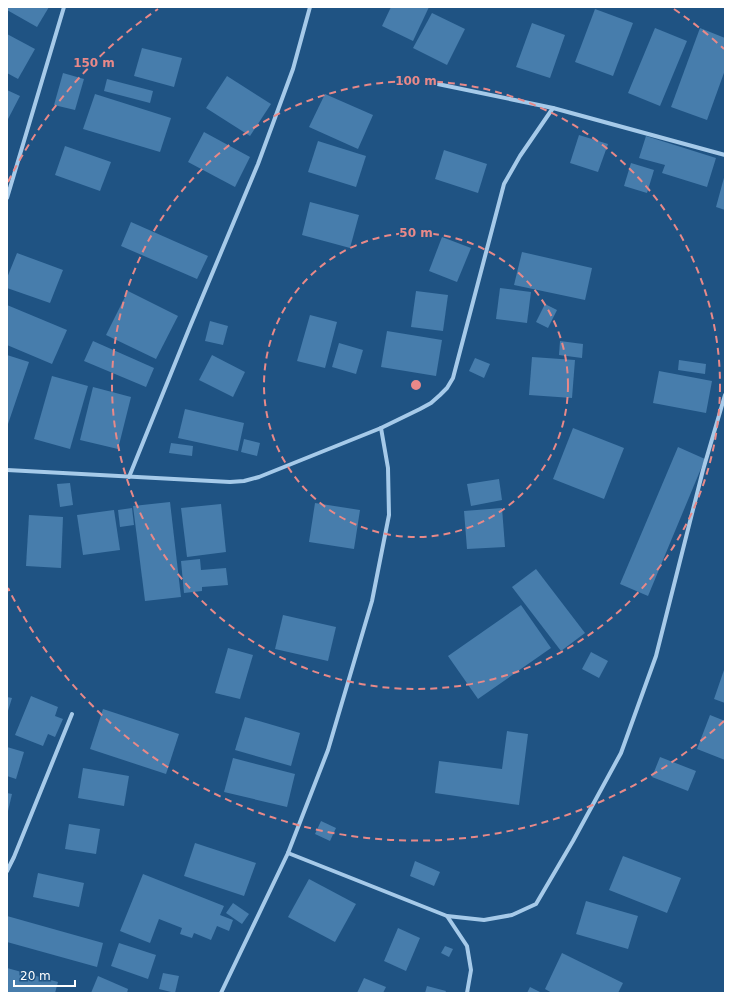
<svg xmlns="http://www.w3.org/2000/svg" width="732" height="1000" viewBox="0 0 732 1000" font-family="'DejaVu Sans',sans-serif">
<rect width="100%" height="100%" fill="#1f5383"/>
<g fill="#477dac">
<path d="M7 7H49L37 27 7 10Z"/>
<path d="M391 7H429L413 41 382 26Z"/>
<path d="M595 9 633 23 613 76 575 62Z"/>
<path d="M432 13 465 29 447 65 413 48Z"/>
<path d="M532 23 565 35 550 78 516 67Z"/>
<path d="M655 28 687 41 660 106 628 93Z"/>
<path d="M700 28 725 38V70L707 120 671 107Z"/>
<path d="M7 34 35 49 18 79 7 73Z"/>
<path d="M142 48 182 58 174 87 134 76Z"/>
<path d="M63 73 84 79 75 110 54 105Z"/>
<path d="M227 76 271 104 250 136 206 108Z"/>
<path d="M107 79 153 91 150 103 104 91Z"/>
<path d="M7 90 20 96 7 121Z"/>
<path d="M95 94 171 118 160 152 83 129Z"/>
<path d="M325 94 373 115 358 149 309 127Z"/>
<path d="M204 132 250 157 235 187 188 162Z"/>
<path d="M579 135 608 144 598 172 570 163Z"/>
<path d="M646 136 716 158 707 187 662 173 665 165 639 158Z"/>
<path d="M318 141 366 156 356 187 308 172Z"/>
<path d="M65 146 111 162 100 191 55 175Z"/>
<path d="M444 150 487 164 478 193 435 179Z"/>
<path d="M631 163 654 170 647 193 624 186Z"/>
<path d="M725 174V210L716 207Z"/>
<path d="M310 202 359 215 350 248 302 235Z"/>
<path d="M131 222 208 256 197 279 121 246Z"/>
<path d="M442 237 471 248 457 282 429 271Z"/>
<path d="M522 252 592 268 585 300 514 285Z"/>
<path d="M17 253 63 270 50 303 7 288V278Z"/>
<path d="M500 288 531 292 527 323 496 319Z"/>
<path d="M128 291 178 316 156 359 106 335Z"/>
<path d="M416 291 448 295 443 331 411 327Z"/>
<path d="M545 304 557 310 548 328 536 322Z"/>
<path d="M7 305 67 330 52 364 7 345Z"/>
<path d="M310 315 337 322 325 368 297 361Z"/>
<path d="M210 321 228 326 223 345 205 341Z"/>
<path d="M387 331 442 340 436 376 381 367Z"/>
<path d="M93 341 154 368 146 387 84 361Z"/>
<path d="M560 341 583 344 582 358 559 355Z"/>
<path d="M339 343 363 350 356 374 332 367Z"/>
<path d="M7 355 29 362 7 427Z"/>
<path d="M212 355 245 372 233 397 199 380Z"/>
<path d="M532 357 575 360 572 398 529 395Z"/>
<path d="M475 358 490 364 484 378 469 371Z"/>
<path d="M679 360 706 364 705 374 678 370Z"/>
<path d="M659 371 712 381 706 413 653 403Z"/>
<path d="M52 376 88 386 70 449 34 439Z"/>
<path d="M93 387 131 397 118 449 80 440Z"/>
<path d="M185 409 244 423 238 451 178 438Z"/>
<path d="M573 428 624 448 604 499 553 479Z"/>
<path d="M244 439 260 443 257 456 241 452Z"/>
<path d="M171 443 193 446 192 456 169 453Z"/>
<path d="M678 447 705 459 648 596 620 584Z"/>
<path d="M499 479 502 500 471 506 467 484Z"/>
<path d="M70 483 73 505 60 507 57 484Z"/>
<path d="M170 502 181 597 145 601 133 506Z"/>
<path d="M315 503 360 510 354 549 309 542Z"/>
<path d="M221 504 226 552 187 557 181 508Z"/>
<path d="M132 508 134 525 120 527 118 510Z"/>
<path d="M502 508 505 547 467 549 464 511Z"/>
<path d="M114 510 120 550 83 555 77 515Z"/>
<path d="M29 515 63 517 61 568 26 566Z"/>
<path d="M200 559 201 570 226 568 228 585 202 587V591L184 593 181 561Z"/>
<path d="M536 569 585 633 561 651 512 587Z"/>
<path d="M521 605 551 648 478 699 448 656Z"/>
<path d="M283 615 336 627 328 661 275 649Z"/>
<path d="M228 648 253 655 240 699 215 693Z"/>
<path d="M591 652 608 661 599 678 582 669Z"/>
<path d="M725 667V703L714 699Z"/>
<path d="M31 696 58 707 55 716 63 719 55 737 48 734 43 746 15 735Z"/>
<path d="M7 697 12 698 7 714Z"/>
<path d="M103 709 179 734 166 774 90 749Z"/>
<path d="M710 715 725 721V760L697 749Z"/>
<path d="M245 717 300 733 291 766 235 750Z"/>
<path d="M507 731 528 734 519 805 435 793 439 761 502 769Z"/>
<path d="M7 747 24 752 16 779 7 776Z"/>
<path d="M660 757 696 771 688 791 652 777Z"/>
<path d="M233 758 295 774 287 807 224 792Z"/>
<path d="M83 768 129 776 124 806 78 798Z"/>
<path d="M7 793 12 794 8 811H7Z"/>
<path d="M321 821 336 828 330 841 315 834Z"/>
<path d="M69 824 100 829 96 854 65 849Z"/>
<path d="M195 843 256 863 244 896 184 876Z"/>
<path d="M623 856 681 878 667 913 609 890Z"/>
<path d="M415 861 440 872 434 886 410 876Z"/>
<path d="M38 873 84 883 79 907 33 897Z"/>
<path d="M143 874 224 906 220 915 233 920 229 931 217 926 211 940 194 933 192 938 180 934 182 928 159 919 150 943 120 931Z"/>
<path d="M309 879 356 904 335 942 288 917Z"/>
<path d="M586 901 638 916 628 949 576 934Z"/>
<path d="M233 903 249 914 242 924 226 913Z"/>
<path d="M7 916 103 943 97 967 7 942Z"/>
<path d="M398 928 420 938 406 971 384 961Z"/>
<path d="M119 943 156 955 148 979 111 966Z"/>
<path d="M445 946 453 949 449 957 441 953Z"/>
<path d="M562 953 623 983 618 993H552L545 989Z"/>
<path d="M7 968 58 982 55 993H7Z"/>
<path d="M163 973 179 976 175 993 159 989Z"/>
<path d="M98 976 128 989 127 993H91Z"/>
<path d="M364 978 386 987 383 993H357Z"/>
<path d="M427 986 446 991 445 993H425Z"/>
<path d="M530 987 542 993H527Z"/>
</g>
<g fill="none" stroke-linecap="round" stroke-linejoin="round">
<g stroke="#a6cae9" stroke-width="4">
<path d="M428 82 553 108 725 155"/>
<path d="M7 198 64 7"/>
<path d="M7 470 230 482 244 481 259 477 381 428 420 409 431 403 440 395 447 388 453 378 504 184 520 156 553 108"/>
<path d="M129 477 189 329 258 164 293 69 310 7"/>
<path d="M288 853 447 916 484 920 512 915 536 904 573 841 621 753 656 656 703 470 725 395"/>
<path d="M7 871 14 857 72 714"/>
<path d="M447 916 467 946 471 970 467 993"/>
<path d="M221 993 288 853 328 750 372 601 389 515 388 468 381 428"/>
</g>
</g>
<g fill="none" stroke="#e88989" stroke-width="2" stroke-dasharray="7 5">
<circle cx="416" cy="385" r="152"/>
<circle cx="416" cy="385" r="304"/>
<path d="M724 721A456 456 0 0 1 8 588M8 182A456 456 0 0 1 158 9M674 9A456 456 0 0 1 724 49"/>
</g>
<circle cx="416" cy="385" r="6" fill="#e88989" stroke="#1f5383" stroke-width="2"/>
<g font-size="12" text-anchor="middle" font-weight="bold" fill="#e88989" stroke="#1f5383" stroke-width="3" stroke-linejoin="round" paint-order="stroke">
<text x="94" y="67">150 m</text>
<text x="416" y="85">100 m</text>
<text x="416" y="237">50 m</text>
</g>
<rect width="732" height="1000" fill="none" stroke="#ffffff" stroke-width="16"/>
<path d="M14 980v6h61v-6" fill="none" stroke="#ffffff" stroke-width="2"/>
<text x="20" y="980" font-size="12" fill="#ffffff" stroke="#1f5383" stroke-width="3" paint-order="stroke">20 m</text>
</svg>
